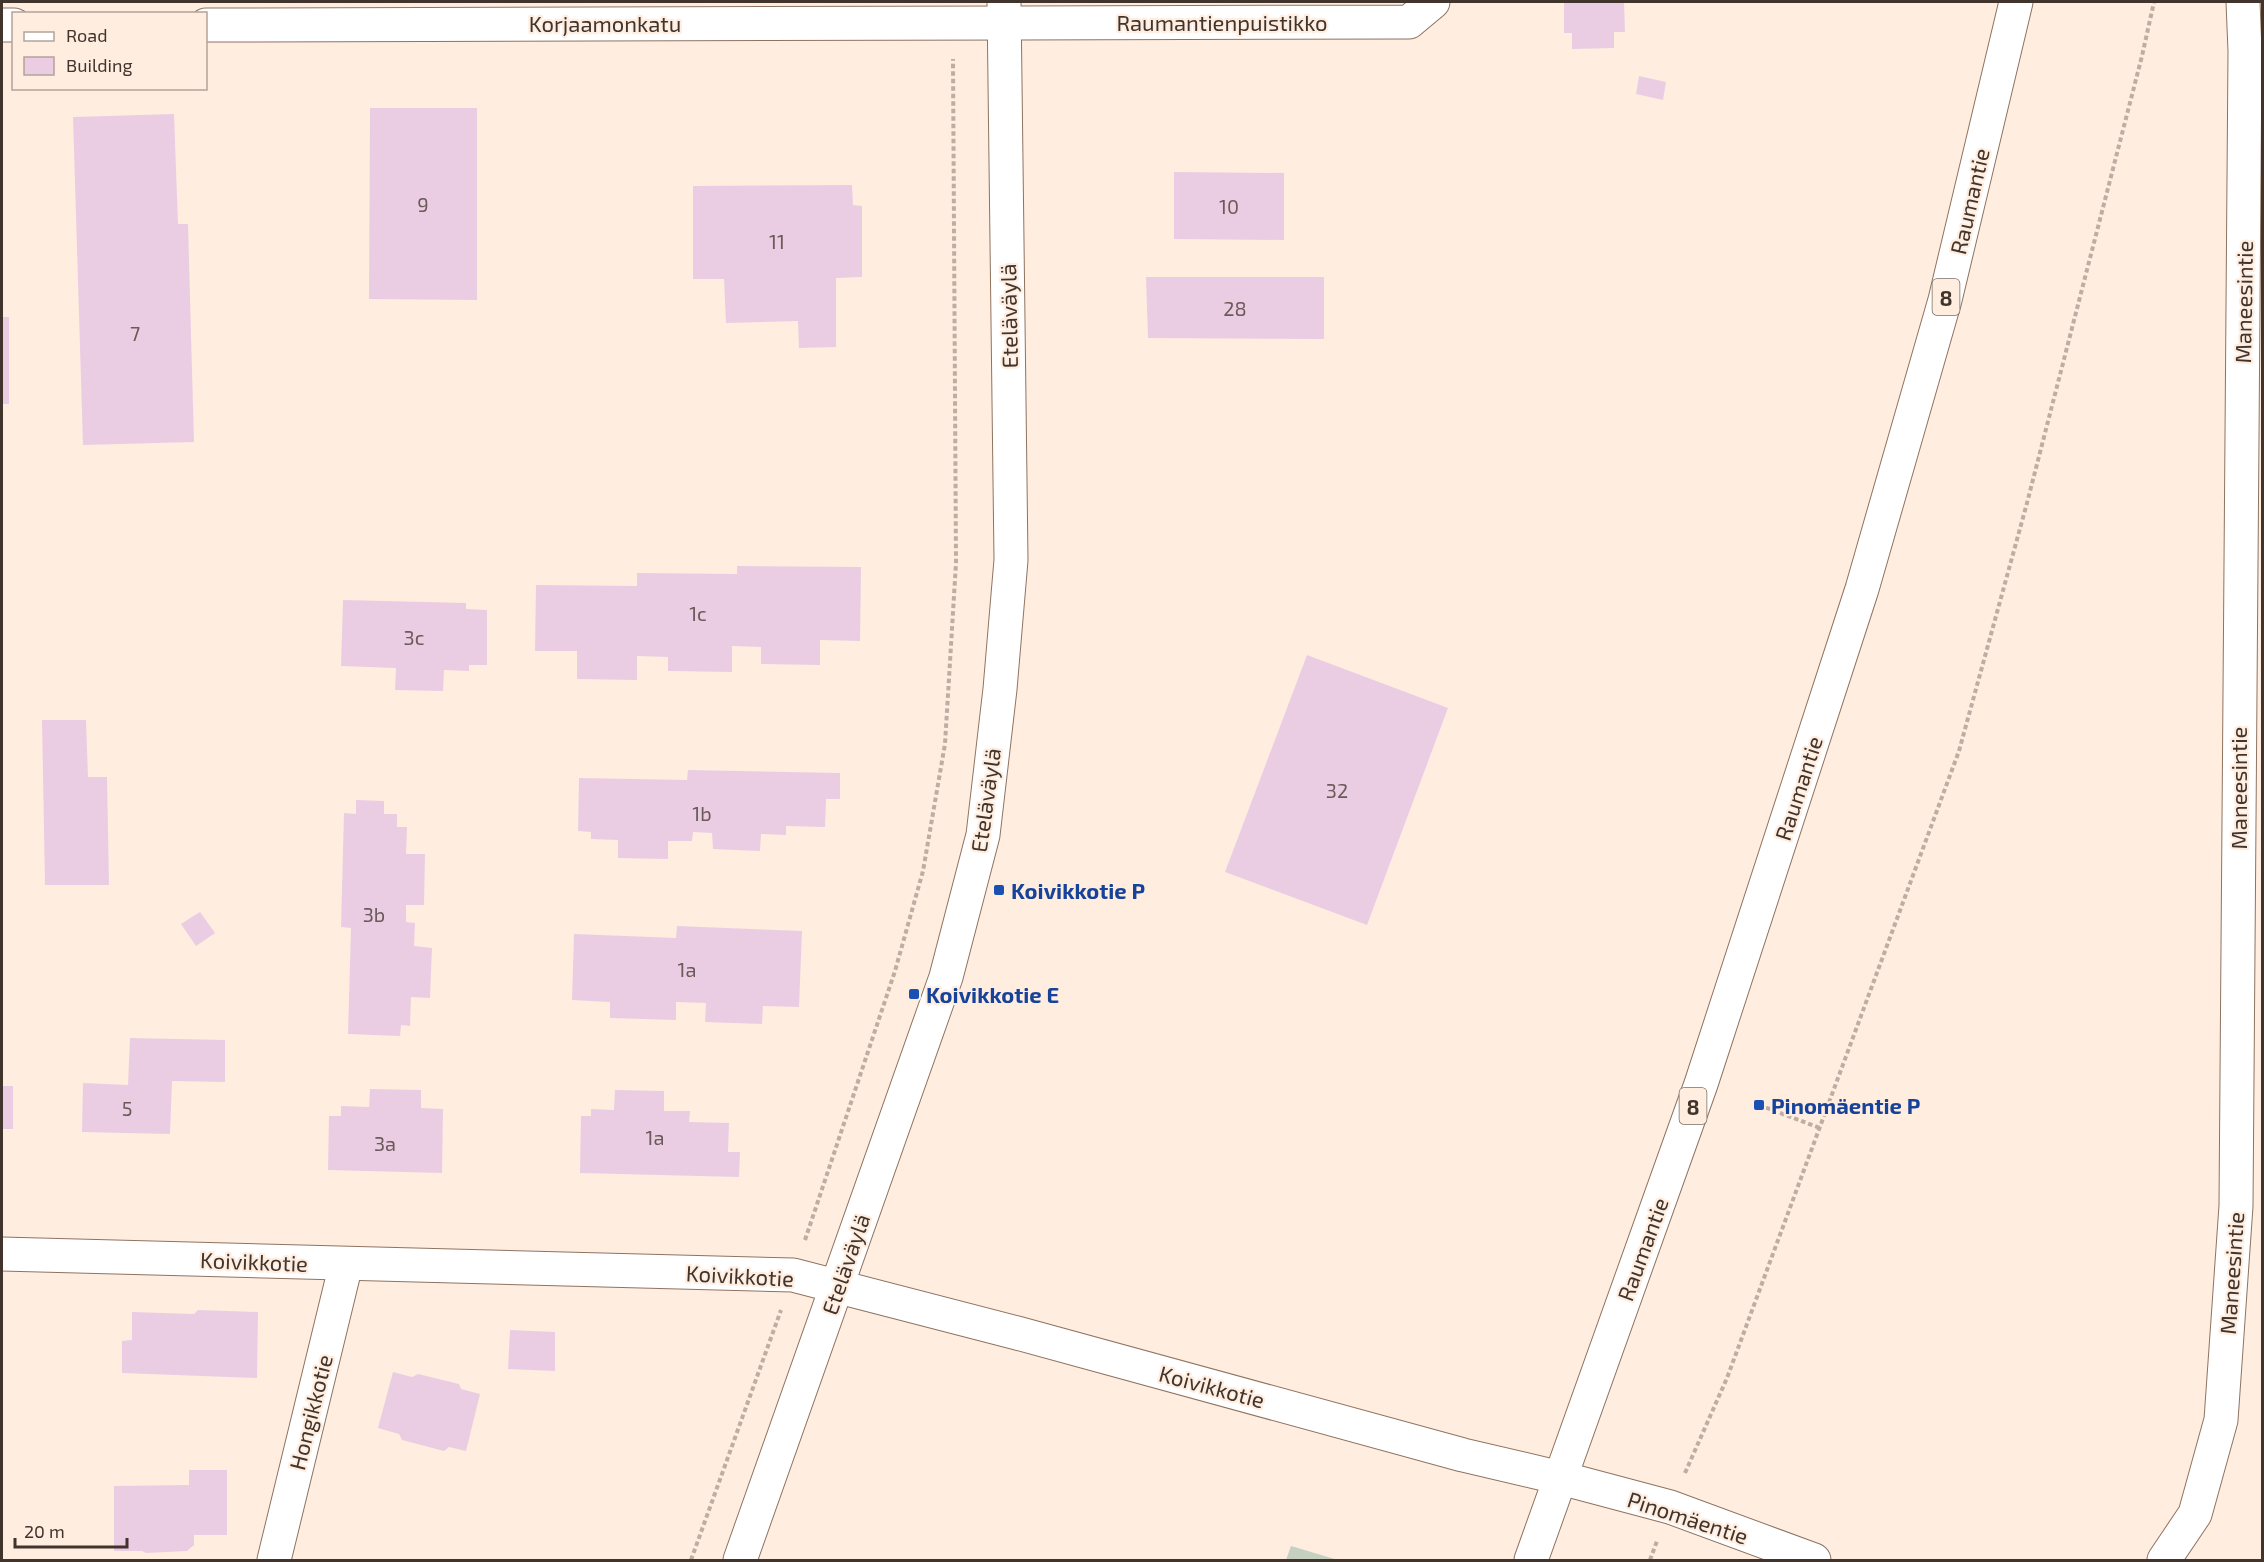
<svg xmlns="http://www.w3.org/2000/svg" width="2264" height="1562" viewBox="0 0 2264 1562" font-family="'Exo 2',sans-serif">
<rect width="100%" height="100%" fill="#ffede0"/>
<path fill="#c4d0c0" d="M1291 1546 1338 1560H1286Z"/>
<g fill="#ebcde3">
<path d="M1564 2H1624L1625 32H1614V48L1572 49V33H1564Z"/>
<path d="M1639 76 1666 82 1663 100 1636 94Z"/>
<path d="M370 108H477V300L369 299Z"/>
<path d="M174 114 178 224H188L194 442 83 445 73 117Z"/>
<path d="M1174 172 1284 173V240L1174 239Z"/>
<path d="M852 185 853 205 862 206V277L836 278V347L799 348 798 321 726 323 724 279H693V186Z"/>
<path d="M1146 277H1324V339L1148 338Z"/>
<rect x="2" y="317" width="7" height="87"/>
<path d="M737 566 861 567 860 641 820 640V665L761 664V647L732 646V672L668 671V657L637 656V680L577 679V651H535L536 585 637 586V573L737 574Z"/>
<path d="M343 600 466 603V609L487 610V665H469V671L444 670 443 691 395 690 396 668 341 666Z"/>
<path d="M1307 655 1448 708 1367 925 1225 872Z"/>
<path d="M42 720H86L88 777H107L109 885H45Z"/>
<path d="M688 770 840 773V799H826L825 827 786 826V835L761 834 760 851 713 849 712 833 693 832 692 841H668V859L618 858V840L591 839V832L578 831 579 778 687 780Z"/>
<path d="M356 800 384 801V814H397V827H407L406 854H425L424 905H406V922L415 923 414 946 432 948 430 998 411 997 410 1026 401 1025 400 1036 348 1034 351 928 341 927 344 813 356 814Z"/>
<path d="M200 912 215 933 196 946 181 924Z"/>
<path d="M677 926 802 931 799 1007 763 1006 762 1024 705 1022 706 1003 676 1002V1020L610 1018V1002L572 1000 574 934 676 938Z"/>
<path d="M130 1038 225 1040V1082L172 1081 170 1134 82 1132 83 1083 128 1085Z"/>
<rect x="2" y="1086" width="11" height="43"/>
<path d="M370 1089 421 1090V1108L443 1109 442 1173 328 1170 329 1116H341V1106L369 1107Z"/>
<path d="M615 1090 664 1091V1111H690L689 1122 729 1123 728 1152H740L739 1177 580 1173 581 1116H591V1109L614 1110Z"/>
<path d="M198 1310 258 1312 257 1378 122 1373V1341L132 1340V1312L194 1314Z"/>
<path d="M510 1330 555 1332V1371L508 1369Z"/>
<path d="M393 1372 412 1377 418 1374 459 1384 461 1389 480 1394 466 1451 449 1447 444 1451 402 1440 399 1434 378 1428Z"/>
<path d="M189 1470H227V1535H194V1545L187 1551 146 1553 142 1551H114V1486L189 1485Z"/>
</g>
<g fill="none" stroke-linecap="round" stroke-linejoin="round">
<g stroke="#8e7361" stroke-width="35">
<g id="minor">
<path d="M2 25H14"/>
<path d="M206 25 1409 22 1433 2"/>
<path d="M2 1254 793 1275 1017 1333 1463 1455 1561 1478 1670 1507 1814 1560"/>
<path d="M274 1560 346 1264"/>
<path d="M740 1560 946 977 983 835 1000 689 1011 560 1004 2"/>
<path d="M2164 1560 2195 1514 2221 1420 2236 1206 2245 51 2243 2"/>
</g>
</g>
<g stroke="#8e7361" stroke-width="35">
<path id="highway" d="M1531 1560 1701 1084 1862 589 1945 300 2016 2"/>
</g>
<g stroke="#bdada2" stroke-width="4" stroke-dasharray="4.5 3" stroke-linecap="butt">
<path d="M1759 1105 1820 1128"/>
<path d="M805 1240 895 971 923 871 945 744 956 563 953 59"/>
<path d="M1685 1473 1727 1378 1959 751 2027 503 2142 56 2154 2"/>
<path d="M691 1560 781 1310"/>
<path d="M1650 1560 1657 1541"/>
</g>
<use href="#minor" stroke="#fff" stroke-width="33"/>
<use href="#highway" stroke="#fff" stroke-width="33"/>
</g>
<g fill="#1a4fb4" stroke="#ffede0" stroke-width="2">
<rect x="993" y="884" width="12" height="12" rx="3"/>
<rect x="908" y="988" width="12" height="12" rx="3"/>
<rect x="1753" y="1099" width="12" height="12" rx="3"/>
</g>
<g text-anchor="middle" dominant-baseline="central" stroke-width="4.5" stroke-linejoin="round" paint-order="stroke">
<g font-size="20" fill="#6b5a5a">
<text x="423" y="204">9</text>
<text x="1229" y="206">10</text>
<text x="777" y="241">11</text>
<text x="1235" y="308">28</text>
<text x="135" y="333">7</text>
<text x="698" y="613">1c</text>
<text x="414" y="637">3c</text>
<text x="1337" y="790">32</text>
<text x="702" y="813">1b</text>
<text x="374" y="914">3b</text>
<text x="687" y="969">1a</text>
<text x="127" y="1108">5</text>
<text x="655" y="1137">1a</text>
<text x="385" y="1143">3a</text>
</g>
<g fill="#ffede0" stroke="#796c62" stroke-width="1.5">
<rect x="1932.5" y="279" width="27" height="36" rx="4.5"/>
<rect x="1679.5" y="1088" width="27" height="36" rx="4.5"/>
</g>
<g font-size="21" font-weight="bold" fill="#40342c">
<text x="1946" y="297">8</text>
<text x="1693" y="1106">8</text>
</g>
<g font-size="22" fill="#40342c" stroke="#ffede0">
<text x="1222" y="22">Raumantienpuistikko</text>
<text x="605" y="23">Korjaamonkatu</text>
<text transform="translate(1969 201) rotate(-77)">Raumantie</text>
<text transform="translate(2243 302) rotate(-89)">Maneesintie</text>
<text transform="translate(1008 316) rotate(-91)">Eteläväylä</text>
<text transform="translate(1798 788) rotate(-72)">Raumantie</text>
<text transform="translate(2238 788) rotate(-90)">Maneesintie</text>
<text transform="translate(985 800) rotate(-82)">Eteläväylä</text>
<text transform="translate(1642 1249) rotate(-70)">Raumantie</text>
<text transform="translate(254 1261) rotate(2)">Koivikkotie</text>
<text transform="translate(845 1264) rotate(-71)">Eteläväylä</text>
<text transform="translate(2231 1273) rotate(-86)">Maneesintie</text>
<text transform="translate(740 1275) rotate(3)">Koivikkotie</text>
<text transform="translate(1212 1386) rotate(15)">Koivikkotie</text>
<text transform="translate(310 1412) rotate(-76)">Hongikkotie</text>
<text transform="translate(1688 1517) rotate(18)">Pinomäentie</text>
</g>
<g font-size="22" font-weight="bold" fill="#164399" stroke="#ffede0" text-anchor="start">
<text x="1011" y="890">Koivikkotie P</text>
<text x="926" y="994">Koivikkotie E</text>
<text x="1771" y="1105">Pinomäentie P</text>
</g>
</g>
<rect width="2264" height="1562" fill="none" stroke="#40342c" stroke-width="6"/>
<rect x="12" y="12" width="195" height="78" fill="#ffede0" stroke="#b3a398" stroke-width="1.5"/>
<rect x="24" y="32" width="30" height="9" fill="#ffffff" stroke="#b3a398" stroke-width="1.5"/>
<text x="66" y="42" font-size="18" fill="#40342c">Road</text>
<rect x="24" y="57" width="30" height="18" fill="#ebcde3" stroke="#b3a398" stroke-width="1.5"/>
<text x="66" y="72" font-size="18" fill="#40342c">Building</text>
<path d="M15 1538v9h112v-9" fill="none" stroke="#40342c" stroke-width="3"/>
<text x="24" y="1538" font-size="18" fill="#40342c" stroke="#ffede0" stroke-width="4.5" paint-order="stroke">20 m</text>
</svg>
